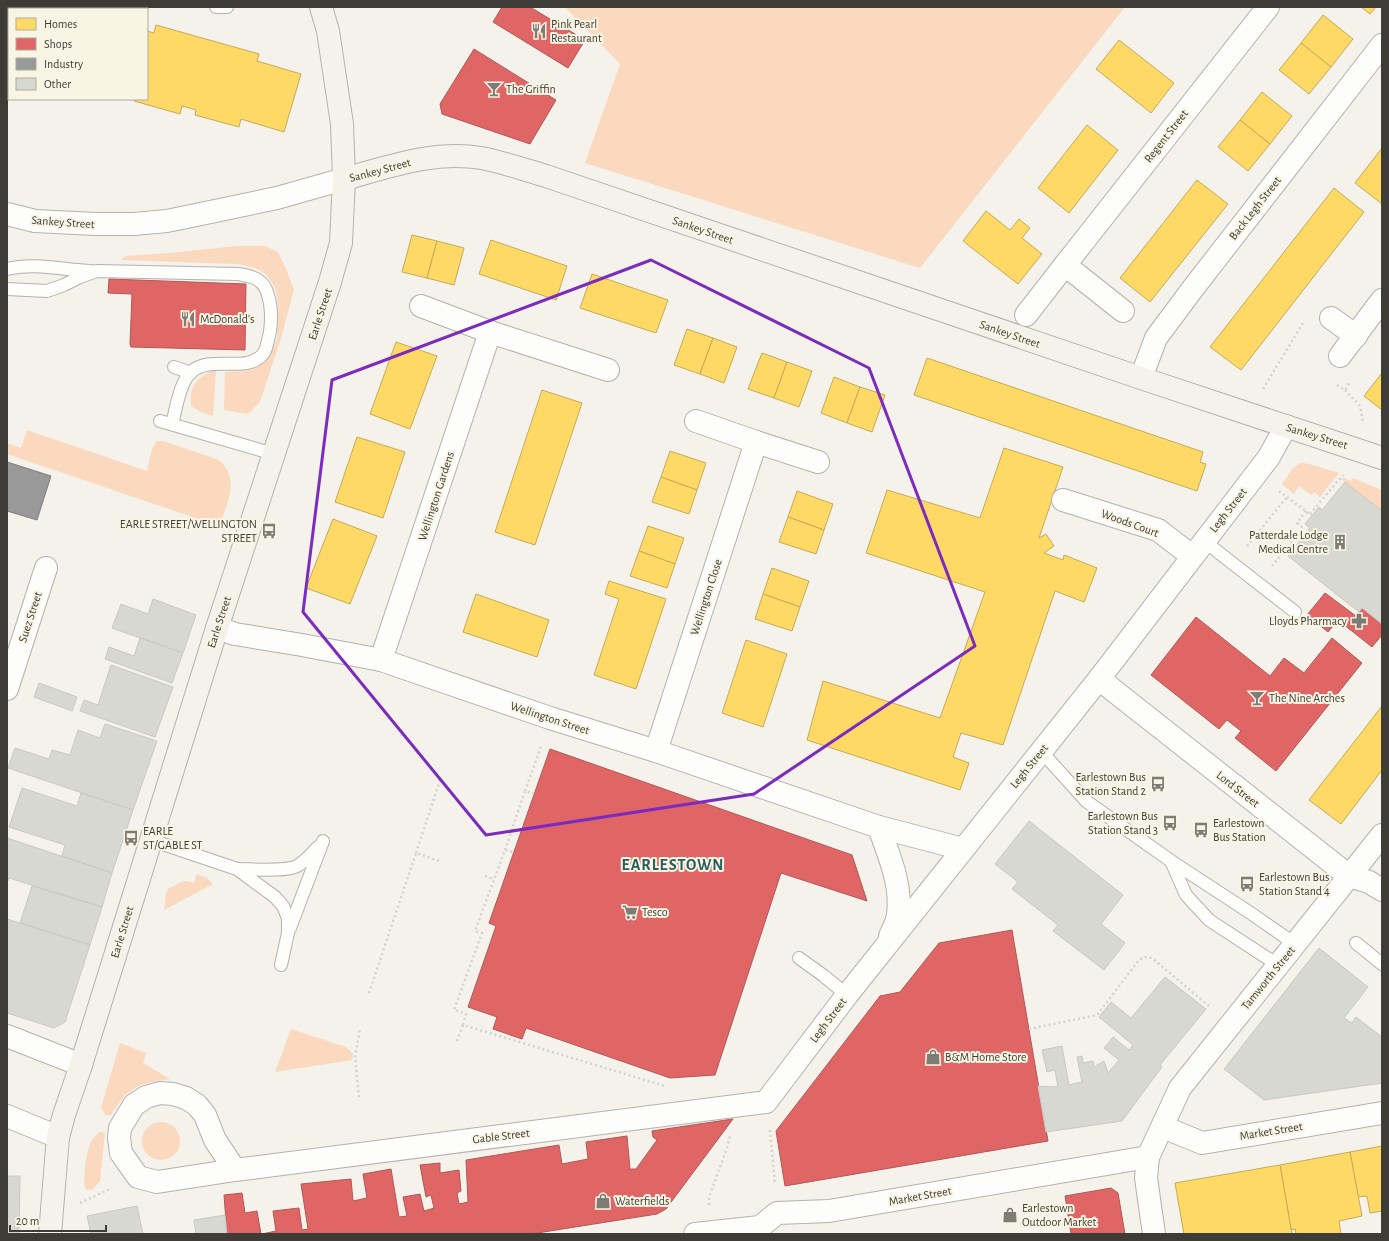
<svg xmlns="http://www.w3.org/2000/svg" width="1389" height="1241" viewBox="0 0 1389 1241" font-family="'Alegreya Sans',sans-serif">
<rect width="100%" height="100%" fill="#f4f2ea"/>
<g fill="#fad9bf">
<path d="M565 7H1125L920 268 585 163 620 64Z"/>
<path d="M237 246H265L278 252 287 271 294 290 281 338 260 402 250 412 246 414 224 410 225 372C235 371 250 372 258 366 267 360 274 348 277 338 278 335 277 332 277 329 277 313 281 295 271 281 263 268 250 266 236 264L121 260 126 256 169 253Z"/>
<path d="M211 371H216L213 416 201 412 191 406C189 388 195 379 211 371Z"/>
<path d="M27 430 147 471 152 449 157 441H163L219 460C241 480 227 503 219 526L7 454V443L21 448Z"/>
<path d="M1301 463 1309 464 1339 473 1320 497 1314 492 1311 495 1299 486 1294 494 1282 484 1293 468Z"/>
<path d="M1344 478 1351 481 1353 478 1382 490V511L1341 479Z"/>
<path d="M197 874 207 878 213 884 164 910 166 893 168 889 181 882 186 881 194 883Z"/>
<path d="M291 1029 346 1047 353 1054 352 1060 275 1072Z"/>
<path d="M120 1043 146 1053 143 1063 170 1079C136 1084 130 1086 111 1115H106L101 1108Z"/>
<circle cx="161" cy="1141" r="19"/>
<path d="M100 1132 105 1133 100 1181 93 1189 87 1190 84 1186C85 1170 85 1140 100 1132Z"/>
</g>
<g fill="#ffd966" stroke="#c5aa58">
<path d="M1361 7H1376L1370 14Z"/>
<path d="M1323 15 1353 39 1331 67 1301 43Z"/>
<path d="M156 25 259 54 257 61 301 74 284 132 241 119 239 127 195 115 196 110 182 106 180 114 134 101 135 99H147V31L154 33Z"/>
<path d="M1119 40 1174 83 1151 113 1096 69Z"/>
<path d="M1301 43 1331 67 1309 94 1279 70Z"/>
<path d="M1262 92 1292 116 1270 144 1240 120Z"/>
<path d="M1240 120 1270 144 1248 171 1218 147Z"/>
<path d="M1087 125 1118 150 1069 213 1038 188Z"/>
<path d="M1382 148V204L1355 183Z"/>
<path d="M1197 180 1228 204 1150 302 1120 278Z"/>
<path d="M1334 188 1364 212 1241 370 1210 347Z"/>
<path d="M986 211 1010 230 1019 219 1030 228 1022 238 1042 254 1018 284 963 241Z"/>
<path d="M412 235 437 241 427 278 402 272Z"/>
<path d="M491 240 567 266 556 300 479 274Z"/>
<path d="M437 241 464 248 454 285 427 278Z"/>
<path d="M592 274 668 300 656 333 580 308Z"/>
<path d="M687 329 713 338 700 374 674 365Z"/>
<path d="M713 338 737 347 724 383 700 374Z"/>
<path d="M396 342 437 356 410 429 370 414Z"/>
<path d="M762 353 787 362 774 398 748 389Z"/>
<path d="M927 358 1203 452 1200 462 1206 464 1197 491 914 395Z"/>
<path d="M787 362 812 371 799 407 774 398Z"/>
<path d="M1382 373V410L1364 396Z"/>
<path d="M834 377 860 387 847 423 821 413Z"/>
<path d="M860 387 885 395 872 432 847 423Z"/>
<path d="M542 390 582 403 535 545 495 532Z"/>
<path d="M357 437 405 452 383 518 335 502Z"/>
<path d="M1004 448 1063 467 1039 538 1046 534 1054 546 1044 553 1063 560 1064 555 1097 568 1084 602 1055 591 1003 745 961 733 953 757 969 763 960 790 807 740 823 681 940 718 985 592 866 553 887 490 980 518Z"/>
<path d="M670 451 706 463 697 490 661 477Z"/>
<path d="M661 477 697 490 689 514 652 502Z"/>
<path d="M797 491 833 504 824 530 788 517Z"/>
<path d="M788 517 824 530 816 554 779 542Z"/>
<path d="M333 519 377 536 350 604 306 588Z"/>
<path d="M648 526 684 538 675 564 639 551Z"/>
<path d="M639 551 675 564 667 588 630 576Z"/>
<path d="M772 568 809 581 800 607 763 594Z"/>
<path d="M609 581 666 599 636 689 594 675 619 599 605 594Z"/>
<path d="M476 594 549 620 537 657 463 632Z"/>
<path d="M763 594 800 607 792 631 755 619Z"/>
<path d="M746 640 787 654 763 727 722 713Z"/>
<path d="M1382 706V770L1341 824 1309 800Z"/>
<path d="M1382 1146V1211L1370 1213 1367 1196 1358 1197 1350 1152Z"/>
<path d="M1350 1152 1362 1216 1339 1221 1341 1234H1296L1295 1229 1291 1230 1280 1165Z"/>
<path d="M1280 1165 1292 1234H1184L1175 1183Z"/>
</g>
<g fill="#e06666" stroke="#af5958">
<path d="M502 7H530L585 40 568 68 493 22Z"/>
<path d="M474 49 556 100 530 144 442 114 440 104Z"/>
<path d="M109 279 246 284 245 350 131 347 130 344 132 294 108 293Z"/>
<path d="M1325 593 1356 616 1362 608 1382 624V635L1372 647 1338 620 1328 632 1307 615Z"/>
<path d="M1196 617 1270 676 1284 658 1304 673 1332 638 1362 663 1276 771 1235 738 1241 731 1227 720 1219 729 1151 675Z"/>
<path d="M550 749 852 855 867 901 781 873 715 1075 670 1078 526 1028 522 1039 493 1029 497 1017 468 1007 496 926 489 923Z"/>
<path d="M1012 930 1048 1141 785 1186 776 1131 880 996 900 992 939 943Z"/>
<path d="M733 1119 666 1209 657 1214 531 1234H262L276 1231 273 1211 299 1208 302 1230 308 1229 301 1184 351 1179 353 1201 367 1198 363 1174 391 1169 399 1217 407 1216 403 1197 420 1194 424 1211 434 1208 431 1195 426 1197 420 1165 440 1163V1173L459 1170 461 1191 457 1193 459 1204 468 1202 466 1160 559 1145 562 1164 588 1159 586 1142 627 1136 630 1169H636L657 1140 653 1137 652 1131Z"/>
<path d="M1111 1188 1118 1193 1125 1234H1071L1065 1196Z"/>
<path d="M242 1193 245 1213 257 1211 261 1234H227L224 1195Z"/>
</g>
<path fill="#999" stroke="#7e7d7b" d="M7 462 51 476 37 520 7 511Z"/>
<g fill="#d8d8d2" stroke="#c9c9c2">
<path d="M1345 482 1382 511V624L1362 608 1359 612 1288 556 1310 528 1305 524 1319 507 1322 510Z"/>
<path d="M153 599 196 615 183 653 112 628 121 604 148 614Z"/>
<path d="M140 638 183 653 172 683 105 659 109 647 134 656Z"/>
<path d="M111 665 173 687 155 737 80 711 84 700 98 705Z"/>
<path d="M39 683 77 697 72 711 34 697Z"/>
<path d="M105 724 157 741 133 810 8 768 15 748 49 759 52 750 70 755 78 730 100 738Z"/>
<path d="M22 788 77 806 81 793 133 810 112 873 62 856 65 845 9 827Z"/>
<path d="M1029 821 1123 895 1101 924 1125 943 1104 970 1053 931 1058 925 1012 889 1018 882 995 864Z"/>
<path d="M7 838 112 873 102 907 9 878 7 883Z"/>
<path d="M32 886 102 907 90 945 20 923Z"/>
<path d="M7 919 90 945 65 1022 54 1028 7 1013Z"/>
<path d="M1319 948 1368 987 1344 1018 1352 1023 1356 1017 1382 1037V1083L1264 1100 1224 1069Z"/>
<path d="M1165 977 1206 1009 1160 1065 1162 1067 1122 1121 1046 1132 1038 1086 1058 1087 1055 1070 1047 1072 1042 1050 1062 1046 1069 1085 1082 1082 1077 1057 1082 1056 1083 1063 1093 1061 1094 1067 1104 1061 1108 1073 1119 1060 1104 1048 1113 1037 1129 1050 1133 1045 1099 1017 1111 1002 1131 1018Z"/>
<path d="M7 1176H20L19 1234H7Z"/>
<path d="M137 1206 143 1234H91L87 1216Z"/>
<path d="M225 1215 227 1234H196L194 1220Z"/>
</g>
<g fill="none" stroke-linecap="round" stroke-linejoin="round">
<g stroke="#b3b2ac" stroke-width="14">
<g id="lane">
<path d="M216 7H227"/>
<path d="M7 269C34 262 64 270 91 271"/>
<path d="M7 289 47 291 64 285 80 277 97 271 238 274C252 276 264 279 268 295 272 308 272 327 268 340 267 344 266 351 263 354 247 374 211 354 191 372 180 382 176 409 172 424"/>
<path d="M174 367 191 373"/>
<path d="M160 421 274 454"/>
<path d="M1204 541 1295 612"/>
<path d="M1041 751 1086 801 1171 861 1252 914 1295 944"/>
<path d="M151 840 237 869 275 897 283 906 288 918V933L281 965"/>
<path d="M1171 861 1186 895 1209 920 1278 965"/>
<path d="M237 869C251 869 286 872 297 866 306 861 311 854 318 847"/>
<path d="M290 928 323 841"/>
<path d="M1356 943 1382 964"/>
<path d="M799 958 824 976 847 995"/>
</g>
</g>
<g stroke="#b3b2ac" stroke-width="24">
<g id="street">
<path d="M7 214 35 221 96 224H134L167 221 277 198 344 179"/>
<path d="M421 306 490 332 608 370"/>
<path d="M1123 311 1065 265 1268 7"/>
<path d="M1026 315 1065 265"/>
<path d="M1331 318 1356 336"/>
<path d="M1340 356 1382 300"/>
<path d="M1141 378 1156 338 1194 287 1382 45"/>
<path d="M696 421 756 442 818 462"/>
<path d="M1063 500 1158 530 1192 556"/>
<path d="M217 628 235 634 302 645 381 660 550 718 656 751 879 827 963 849"/>
<path d="M381 660 490 332"/>
<path d="M1099 679 1349 876 1369 882 1382 890"/>
<path d="M7 689 46 568"/>
<path d="M656 751 756 442"/>
<path d="M879 827C889 857 902 883 898 915 897 922 893 929 890 936"/>
<path d="M7 1036 81 1065"/>
<path d="M7 1116 58 1137"/>
<path d="M1163 1127 1202 1143 1382 1113"/>
<path d="M235 1170 215 1140 205 1115 197 1105 186 1098 173 1094 160 1093 146 1097 134 1105 120 1128 119 1138 121 1153 138 1177 157 1182 235 1170 766 1102 847 995 1099 679 1269 457 1286 426"/>
<path d="M695 1234 760 1227 777 1213 829 1211 1148 1157"/>
<path d="M1154 1234 1146 1178 1148 1157 1180 1088 1382 835"/>
</g>
</g>
<g stroke="#b3b2ac" stroke-width="24">
<g id="secondary">
<path d="M344 179C388 167 435 150 481 158 503 162 525 170 546 176L1141 378 1382 458"/>
<path d="M50 1234 58 1137 64 1115 81 1065 217 628 330 282 341 243 344 179 342 124 328 31 321 7"/>
</g>
</g>
<g stroke="#d3d2cf" stroke-width="2.5" stroke-dasharray="2 3" stroke-linecap="butt">
<path d="M1337 385 1345 390 1349 383"/>
<path d="M1263 389 1303 323"/>
<path d="M1345 390 1360 406 1363 422"/>
<path d="M1279 491 1312 516"/>
<path d="M1310 514 1343 475"/>
<path d="M1247 546 1287 497"/>
<path d="M1272 566 1303 528 1297 523 1306 511"/>
<path d="M525 791 542 744"/>
<path d="M505 850 525 791 534 794"/>
<path d="M416 853 440 780"/>
<path d="M485 876 494 879"/>
<path d="M369 993 416 853 442 862"/>
<path d="M463 1025 466 1014 454 1010 482 933 475 931 505 850 513 852"/>
<path d="M1029 1029 1097 1015 1139 960 1145 957 1152 958 1210 1007"/>
<path d="M457 1041 463 1025 665 1086"/>
<path d="M359 1097 355 1057 360 1029"/>
<path d="M770 1130 775 1185"/>
<path d="M80 1203 112 1188"/>
<path d="M709 1205V1197L727 1148 730 1136"/>
</g>
<use href="#lane" stroke="#fdfdfc" stroke-width="12"/>
<use href="#street" stroke="#fdfdfc" stroke-width="22"/>
<use href="#secondary" stroke="#f5f2eb" stroke-width="22"/>
<g stroke="#ccccca" stroke-width="4.5">
<g id="rail">
<path d="M11 9 12 7"/>
<path d="M7 25 9 18"/>
</g>
</g>
<use href="#rail" stroke="#f9f5e5" stroke-width="3" stroke-dasharray="9" stroke-linecap="butt"/>
</g>
<path fill="none" stroke="#7b2cbf" stroke-width="3" stroke-linejoin="round" d="M651 260 869 368 975 646 754 794 486 835 303 612 332 380Z"/>
<defs>
<g id="restaurant-bare" transform="scale(1.2)"><path d="M-5-6h1v4h1v-4h1v4h1v-4h1v5L-1.5 .5V6h-2V.5L-5-1ZM5-6V6H3V1.5H1.5Q1.5-4 5-6Z" fill="#7e7c75" stroke="#f9f5e5" stroke-width="2.5" paint-order="stroke"/></g>
<g id="bar-bare" transform="scale(1.2)"><path d="M-6-5H6L.8 .8V4.5H3.5V6h-7V4.5H-.8V.8Z" fill="#7e7c75" stroke="#f9f5e5" stroke-width="2.5" paint-order="stroke"/></g>
<g id="bus-bare" transform="scale(1.2)"><path d="M-5-6H5V4H4V6H2V4H-2V6H-4V4H-5ZM-3.5-4V0h7V-4ZM-3.5 1.2v1.5H-2V1.2ZM2 1.2v1.5H3.5V1.2Z" fill="#7e7c75" stroke="#f9f5e5" stroke-width="2.5" paint-order="stroke"/></g>
<g id="building-bare" transform="scale(1.2)"><path d="M-4-6H4V6H1V3H-1V6H-4ZM-2.5-4.3h1.7v1.8h-1.7ZM.8-4.3h1.7v1.8H.8ZM-2.5-1h1.7V.8h-1.7ZM.8-1h1.7V.8H.8Z" fill="#7e7c75" stroke="#f9f5e5" stroke-width="2.5" paint-order="stroke"/></g>
<g id="pharmacy-bare" transform="scale(1.2)"><path d="M-2-6h4v4h4v4h-4v4h-4v-4h-4v-4h4Z" fill="#7e7c75" stroke="#f9f5e5" stroke-width="2.5" paint-order="stroke"/></g>
<g id="supermarket-bare" transform="scale(1.2)"><path d="M-6-5.5h2.5l.6 2H6L4.5 2H-2.5L-4.4-4H-6ZM-1.5 3.2a1.3 1.3 0 1 0 .1 0ZM3 3.2a1.3 1.3 0 1 0 .1 0Z" fill="#7e7c75" stroke="#f9f5e5" stroke-width="2.5" paint-order="stroke"/></g>
<g id="shop-bare" transform="scale(1.2)"><path d="M-5-2.5h2.3a2.7 3.5 0 0 1 5.4 0H5L5.5 6h-11ZM-1.5-2.5h3a1.5 2.3 0 0 0-3 0Z" fill="#7e7c75" stroke="#f9f5e5" stroke-width="2.5" paint-order="stroke"/></g>
</defs>
<g fill-rule="evenodd">
<use href="#restaurant-bare" x="539" y="31"/>
<use href="#bar-bare" x="494" y="89"/>
<use href="#restaurant-bare" x="188" y="319"/>
<use href="#bus-bare" x="269" y="531"/>
<use href="#building-bare" x="1340" y="542"/>
<use href="#pharmacy-bare" x="1359" y="621"/>
<use href="#bar-bare" x="1257" y="698"/>
<use href="#bus-bare" x="1158" y="784"/>
<use href="#bus-bare" x="1170" y="823"/>
<use href="#bus-bare" x="1201" y="830"/>
<use href="#bus-bare" x="131" y="838"/>
<use href="#bus-bare" x="1247" y="884"/>
<use href="#supermarket-bare" x="630" y="912"/>
<use href="#shop-bare" x="933" y="1057"/>
<use href="#shop-bare" x="603" y="1201"/>
<use href="#shop-bare" x="1010" y="1215"/>
</g>
<g text-anchor="middle" dominant-baseline="central" stroke-width="4" stroke-linejoin="round" paint-order="stroke">
<g font-size="12" fill="#3e3c36" stroke="#f9f5e5" text-anchor="start">
<text x="551" y="24">Pink Pearl<tspan x="551" dy="14">Restaurant</tspan></text>
<text x="506" y="89">The Griffin</text>
<text x="200" y="319">McDonald's</text>
<text x="257" y="524" text-anchor="end">EARLE STREET/WELLINGTON<tspan x="257" dy="14">STREET</tspan></text>
<text x="1328" y="535" text-anchor="end">Patterdale Lodge<tspan x="1328" dy="14">Medical Centre</tspan></text>
<text x="1347" y="621" text-anchor="end">Lloyds Pharmacy</text>
<text x="1269" y="698">The Nine Arches</text>
<text x="1146" y="777" text-anchor="end">Earlestown Bus<tspan x="1146" dy="14">Station Stand 2</tspan></text>
<text x="1158" y="816" text-anchor="end">Earlestown Bus<tspan x="1158" dy="14">Station Stand 3</tspan></text>
<text x="1213" y="823">Earlestown<tspan x="1213" dy="14">Bus Station</tspan></text>
<text x="143" y="831">EARLE<tspan x="143" dy="14">ST/GABLE ST</tspan></text>
<text x="1259" y="877">Earlestown Bus<tspan x="1259" dy="14">Station Stand 4</tspan></text>
<text x="642" y="912">Tesco</text>
<text x="945" y="1057">B&amp;M Home Store</text>
<text x="615" y="1201">Waterfields</text>
<text x="1022" y="1208">Earlestown<tspan x="1022" dy="14">Outdoor Market</tspan></text>
</g>
<g font-size="12" fill="#3e3c36" stroke="#f9f5e5">
<text transform="translate(1166 136) rotate(-52)">Regent Street</text>
<text transform="translate(380 170) rotate(-15)">Sankey Street</text>
<text transform="translate(1255 208) rotate(-52)">Back Legh Street</text>
<text transform="translate(63 222) rotate(4)">Sankey Street</text>
<text transform="translate(703 230) rotate(19)">Sankey Street</text>
<text transform="translate(320 314) rotate(-72)">Earle Street</text>
<text transform="translate(1010 334) rotate(19)">Sankey Street</text>
<text transform="translate(1317 436) rotate(17)">Sankey Street</text>
<text transform="translate(436 496) rotate(-72)">Wellington Gardens</text>
<text transform="translate(1228 510) rotate(-52)">Legh Street</text>
<text transform="translate(1130 523) rotate(20)">Woods Court</text>
<text transform="translate(706 597) rotate(-72)">Wellington Close</text>
<text transform="translate(30 617) rotate(-72)">Suez Street</text>
<text transform="translate(219 622) rotate(-72)">Earle Street</text>
<text transform="translate(550 718) rotate(18)">Wellington Street</text>
<text transform="translate(1029 766) rotate(-51)">Legh Street</text>
<text transform="translate(1238 789) rotate(38)">Lord Street</text>
<text transform="translate(122 932) rotate(-73)">Earle Street</text>
<text transform="translate(1268 978) rotate(-51)">Tamworth Street</text>
<text transform="translate(828 1020) rotate(-53)">Legh Street</text>
<text transform="translate(1271 1131) rotate(-9)">Market Street</text>
<text transform="translate(501 1136) rotate(-7)">Gable Street</text>
<text transform="translate(920 1196) rotate(-10)">Market Street</text>
</g>
<g font-size="16" font-weight="bold" letter-spacing="1" fill="#26605e" stroke="#f9f5e5">
<text x="673" y="865">EARLESTOWN</text>
</g>
</g>
<rect width="1389" height="1241" fill="none" stroke="#3e3c36" stroke-width="16"/>
<rect x="8" y="8" width="140" height="92" fill="#f9f5e5" stroke="#aeab9f"/>
<rect x="16" y="18" width="20" height="12" fill="#ffd966" stroke="#aeab9f"/>
<text x="44" y="28" font-size="12" fill="#3e3c36">Homes</text>
<rect x="16" y="38" width="20" height="12" fill="#e06666" stroke="#aeab9f"/>
<text x="44" y="48" font-size="12" fill="#3e3c36">Shops</text>
<rect x="16" y="58" width="20" height="12" fill="#999999" stroke="#aeab9f"/>
<text x="44" y="68" font-size="12" fill="#3e3c36">Industry</text>
<rect x="16" y="78" width="20" height="12" fill="#d8d8d2" stroke="#aeab9f"/>
<text x="44" y="88" font-size="12" fill="#3e3c36">Other</text>
<path d="M10 1225v6h96v-6" fill="none" stroke="#3e3c36" stroke-width="2"/>
<text x="16" y="1225" font-size="12" fill="#3e3c36" stroke="#f9f5e5" stroke-width="3" paint-order="stroke">20 m</text>
</svg>
